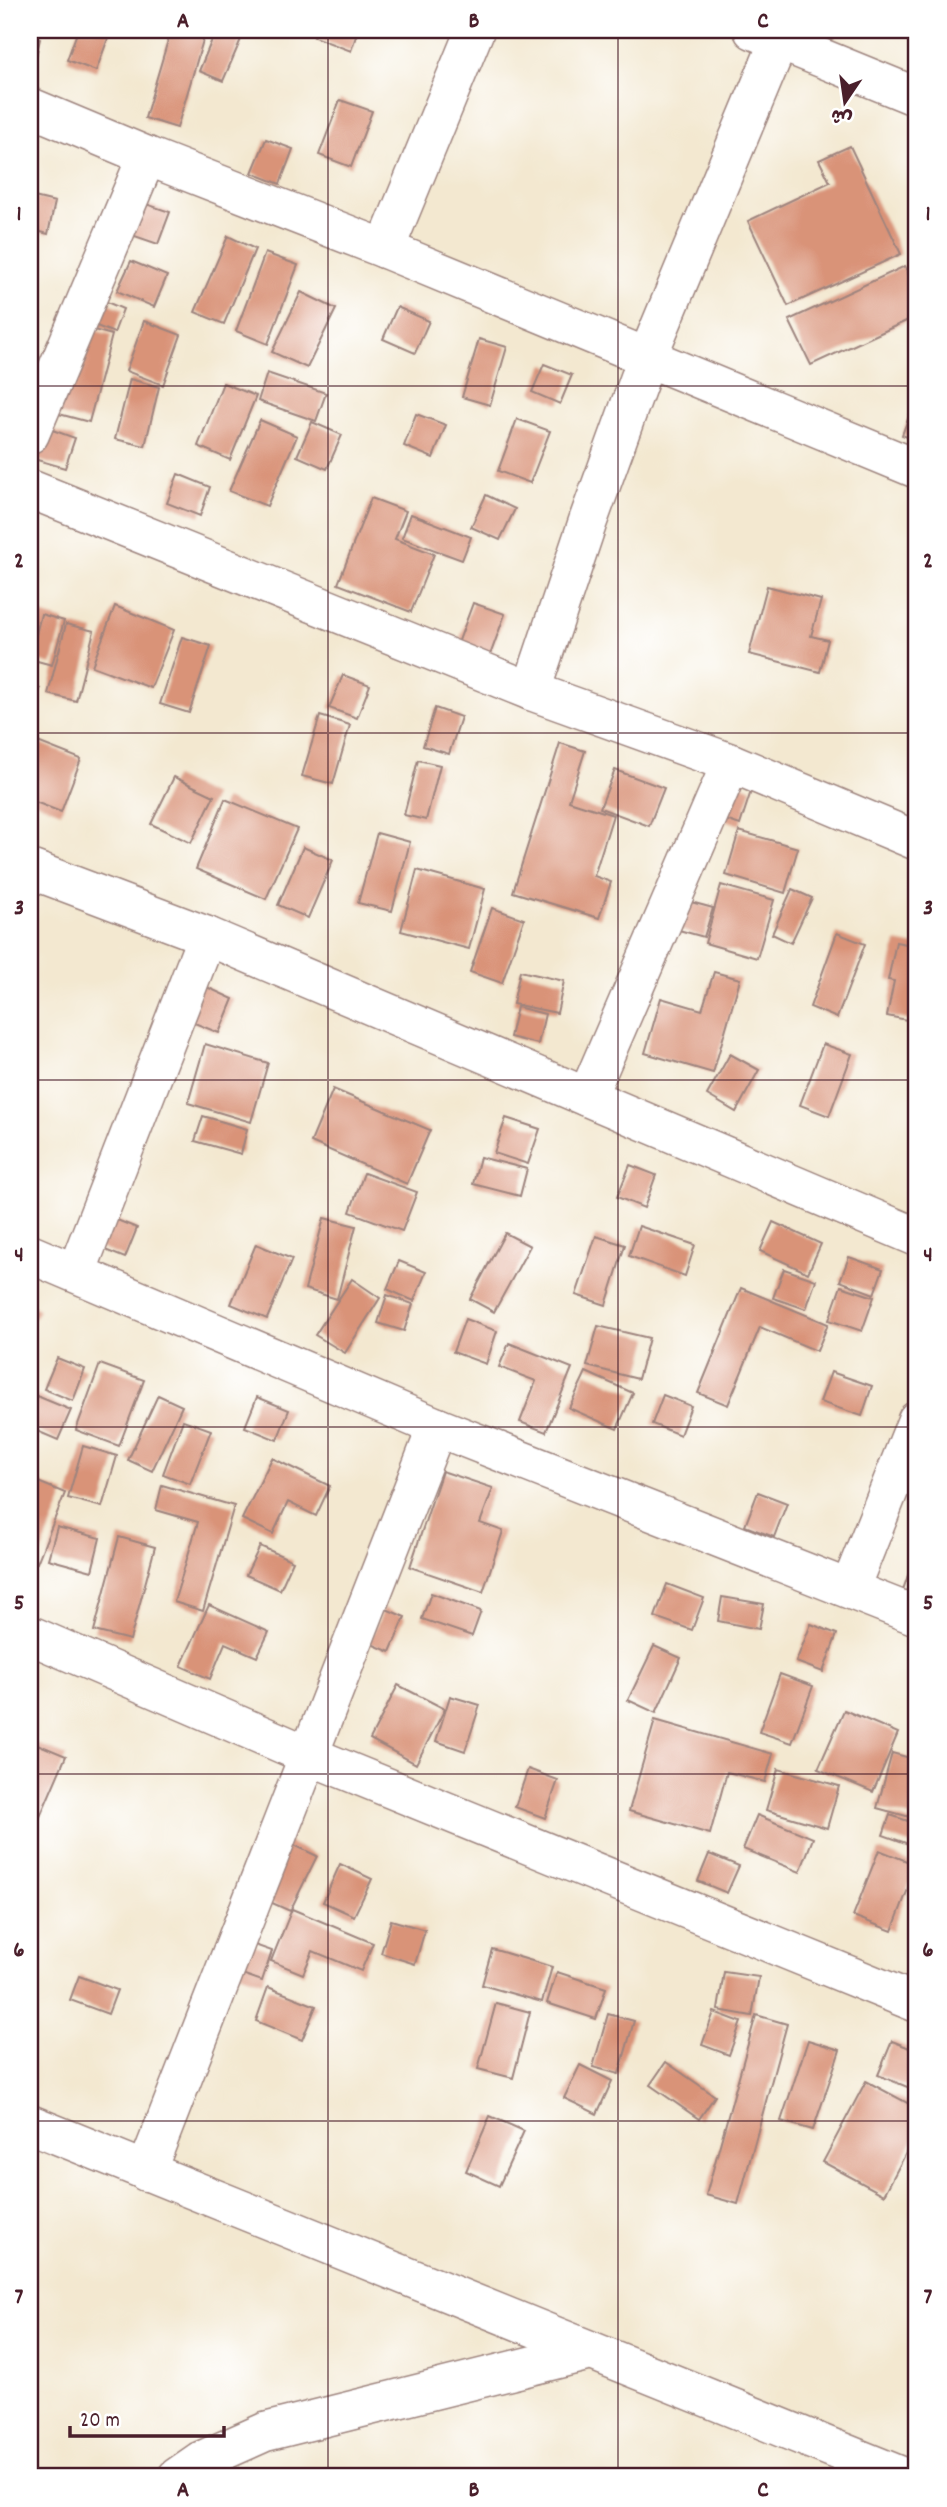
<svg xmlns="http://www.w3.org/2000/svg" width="947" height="2507" viewBox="0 0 947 2507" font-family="Dekko,'Playpen Sans Arabic',sans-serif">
<rect width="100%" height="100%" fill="#fff"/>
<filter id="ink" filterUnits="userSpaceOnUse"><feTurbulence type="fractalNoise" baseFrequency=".0143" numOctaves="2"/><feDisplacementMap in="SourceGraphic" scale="14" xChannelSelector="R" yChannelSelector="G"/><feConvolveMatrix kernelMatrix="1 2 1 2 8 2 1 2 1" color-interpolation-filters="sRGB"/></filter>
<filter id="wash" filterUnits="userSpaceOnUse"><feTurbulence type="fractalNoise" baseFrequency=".00686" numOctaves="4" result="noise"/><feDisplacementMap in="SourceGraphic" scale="28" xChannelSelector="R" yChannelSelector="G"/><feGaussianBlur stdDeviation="1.57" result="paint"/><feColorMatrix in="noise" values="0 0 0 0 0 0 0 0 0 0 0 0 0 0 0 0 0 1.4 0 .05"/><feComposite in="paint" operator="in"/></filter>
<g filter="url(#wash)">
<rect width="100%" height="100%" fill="#f3e8d0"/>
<g id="blocks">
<g fill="#d99378">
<path d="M78 30H111L96 71 67 60Z"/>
<path d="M171 30H206L177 128 145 118Z"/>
<path d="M216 30H245L223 81 199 71Z"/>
<path d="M317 30H358L351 51 314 37Z"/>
<path d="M30 37 40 39 33 69 30 68Z"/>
<path d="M340 100 372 111 351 167 319 155Z"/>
<path d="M266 139 293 149 280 184 252 173Z"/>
<path d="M850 146 901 254 788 306 748 221 830 182 819 160Z"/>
<path d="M30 196 55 202 48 234 30 229Z"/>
<path d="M134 200 170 212 158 244 123 232Z"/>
<path d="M228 236 255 249 224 324 195 312Z"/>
<path d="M265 253 298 265 268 344 236 331Z"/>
<path d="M131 261 167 276 154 307 117 291Z"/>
<path d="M905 266 917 293V316L811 365 789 320Z"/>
<path d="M301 292 336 309 307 368 272 352Z"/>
<path d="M93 296 123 309 114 333 84 321Z"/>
<path d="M397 307 429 321 415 353 383 339Z"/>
<path d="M144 321 181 335 163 385 126 371Z"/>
<path d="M83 327 112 335 89 422 59 414Z"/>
<path d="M479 339 507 347 490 405 462 397Z"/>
<path d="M544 364 572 375 560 404 532 392Z"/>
<path d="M267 373 326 393 316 421 258 401Z"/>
<path d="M130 379 159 387 145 446 115 439Z"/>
<path d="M223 383 256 396 230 460 198 446Z"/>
<path d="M913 406 917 408V441L902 435Z"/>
<path d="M416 414 446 425 433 458 404 446Z"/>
<path d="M517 419 550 431 530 483 498 471Z"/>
<path d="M260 420 297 436 267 506 229 491Z"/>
<path d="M312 422 342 435 327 469 297 456Z"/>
<path d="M44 427 75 438 65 468 34 459Z"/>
<path d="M178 474 210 487 200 516 167 503Z"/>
<path d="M486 495 515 509 500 540 471 527Z"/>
<path d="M371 498 406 511 395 539 434 554 411 612 338 584Z"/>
<path d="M411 514 471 537 462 560 402 538Z"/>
<path d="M767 586 821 600 811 636 828 640 820 672 749 654Z"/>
<path d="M473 603 505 614 489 658 457 646Z"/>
<path d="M115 606 174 630 151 688 92 666Z"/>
<path d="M41 614 64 621 52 665 30 659Z"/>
<path d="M66 624 94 631 76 701 48 694Z"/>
<path d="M182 637 211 646 189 713 160 704Z"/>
<path d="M343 675 370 685 357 718 329 708Z"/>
<path d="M30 686 40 689 30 719Z"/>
<path d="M435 708 461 717 449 754 423 746Z"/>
<path d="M320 716 350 725 333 784 302 776Z"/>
<path d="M30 739 81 759 61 812 30 800Z"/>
<path d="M560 743 585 751 569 801 613 815 594 876 611 882 599 918 513 892Z"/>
<path d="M418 760 440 765 426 820 404 815Z"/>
<path d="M615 770 664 788 649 826 600 808Z"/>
<path d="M174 777 214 796 191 843 151 824Z"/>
<path d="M726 780 752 788 740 825 714 816Z"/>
<path d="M225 799 297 829 266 899 196 869Z"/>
<path d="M739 831 798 848 785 893 726 875Z"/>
<path d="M377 833 410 842 392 911 358 903Z"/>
<path d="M303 847 333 860 308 918 278 905Z"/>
<path d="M417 870 485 889 469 949 401 931Z"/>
<path d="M721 885 774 900 757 958 705 943Z"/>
<path d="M792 889 812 898 791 943 772 934Z"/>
<path d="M676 898 713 908 704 937 668 927Z"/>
<path d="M492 908 524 919 502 983 470 972Z"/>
<path d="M837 933 865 944 837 1018 810 1007Z"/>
<path d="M896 942 917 946V1022L887 1016 894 981 888 980Z"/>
<path d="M520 971 564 981 557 1013 513 1004Z"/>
<path d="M714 972 740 979 713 1073 645 1053 661 998 702 1010Z"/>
<path d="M198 983 233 999 219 1033 182 1018Z"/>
<path d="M517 1007 545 1014 538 1044 510 1037Z"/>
<path d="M205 1044 268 1063 251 1122 188 1103Z"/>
<path d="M823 1044 852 1054 829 1116 800 1105Z"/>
<path d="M730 1054 759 1070 736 1112 707 1095Z"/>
<path d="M333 1089 430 1130 407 1184 311 1142Z"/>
<path d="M203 1116 247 1129 241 1154 195 1141Z"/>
<path d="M506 1118 540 1129 528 1164 494 1153Z"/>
<path d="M480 1157 527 1169 520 1196 473 1184Z"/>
<path d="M630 1165 656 1175 644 1208 617 1197Z"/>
<path d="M364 1173 417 1192 402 1231 350 1212Z"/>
<path d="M107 1216 137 1228 125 1258 95 1246Z"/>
<path d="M324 1218 356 1226 337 1299 305 1289Z"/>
<path d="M773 1222 821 1244 808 1273 760 1251Z"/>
<path d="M639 1226 695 1245 685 1276 629 1256Z"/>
<path d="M505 1233 530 1246 494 1312 470 1299Z"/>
<path d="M596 1236 625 1245 606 1305 576 1295Z"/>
<path d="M256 1244 292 1259 267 1319 231 1304Z"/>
<path d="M849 1257 883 1269 874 1294 840 1281Z"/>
<path d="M399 1261 426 1272 414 1301 387 1289Z"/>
<path d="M784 1269 816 1280 806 1309 773 1298Z"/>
<path d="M352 1279 380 1298 345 1353 315 1335Z"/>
<path d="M841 1286 874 1297 862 1331 829 1320Z"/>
<path d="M741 1288 828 1324 817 1351 760 1327 728 1405 698 1393Z"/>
<path d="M387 1295 413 1304 404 1331 378 1323Z"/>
<path d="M30 1304 39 1310 30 1324Z"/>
<path d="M465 1319 497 1331 486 1364 453 1352Z"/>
<path d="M598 1326 649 1338 638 1379 587 1366Z"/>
<path d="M509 1343 572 1368 546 1432 520 1422 536 1381 499 1367Z"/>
<path d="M57 1358 85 1369 73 1401 44 1389Z"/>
<path d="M100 1364 144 1380 119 1446 76 1430Z"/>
<path d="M586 1372 633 1393 617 1429 569 1408Z"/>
<path d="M831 1372 872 1386 862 1416 820 1402Z"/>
<path d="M158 1395 182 1406 152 1471 128 1460Z"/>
<path d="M663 1395 691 1406 680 1435 652 1424Z"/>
<path d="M37 1396 71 1410 58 1440 30 1428V1413Z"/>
<path d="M257 1397 289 1410 277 1440 245 1427Z"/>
<path d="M183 1420 211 1430 190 1484 163 1474Z"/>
<path d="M83 1446 117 1456 102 1507 68 1498Z"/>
<path d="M272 1458 330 1486 316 1516 288 1502 273 1534 242 1519Z"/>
<path d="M442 1471 493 1488 480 1523 503 1531 483 1592 410 1567Z"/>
<path d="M38 1482 65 1493 37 1563 30 1560V1503Z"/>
<path d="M162 1485 234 1506 203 1611 174 1602 198 1522 156 1510Z"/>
<path d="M758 1492 787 1503 774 1537 745 1526Z"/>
<path d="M57 1527 100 1538 92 1571 48 1559Z"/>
<path d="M119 1537 155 1547 130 1640 94 1631Z"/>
<path d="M260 1546 293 1561 280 1590 246 1575Z"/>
<path d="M917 1549V1595L903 1590Z"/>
<path d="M667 1584 704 1598 692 1630 655 1617Z"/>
<path d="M431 1593 481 1611 472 1636 422 1619Z"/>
<path d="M722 1597 764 1604 759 1629 718 1621Z"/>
<path d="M209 1605 269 1632 257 1657 225 1643 210 1679 181 1666Z"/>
<path d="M384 1608 405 1617 390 1652 369 1643Z"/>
<path d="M811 1624 837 1634 823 1672 796 1662Z"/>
<path d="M654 1646 681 1658 656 1713 628 1700Z"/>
<path d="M780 1674 813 1686 792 1743 759 1732Z"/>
<path d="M398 1685 445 1709 416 1764 370 1739Z"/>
<path d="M450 1696 480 1705 465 1751 436 1741Z"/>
<path d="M844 1710 898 1733 873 1792 818 1769Z"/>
<path d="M655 1720 773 1754 765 1782 727 1772 710 1834 629 1811Z"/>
<path d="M30 1741 66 1756 36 1826 30 1823Z"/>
<path d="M892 1753 917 1760V1819L877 1808Z"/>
<path d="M528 1769 558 1780 545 1818 515 1807Z"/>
<path d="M778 1769 839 1786 827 1828 766 1810Z"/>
<path d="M757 1815 813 1838 800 1872 743 1849Z"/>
<path d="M890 1815 917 1824V1847L883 1835Z"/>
<path d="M288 1842 317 1856 290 1911 261 1898Z"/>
<path d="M879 1850 917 1865 892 1931 853 1916Z"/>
<path d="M709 1854 739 1866 727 1893 698 1881Z"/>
<path d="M340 1864 372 1879 354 1916 323 1902Z"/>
<path d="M292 1909 373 1943 361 1971 313 1951 303 1974 271 1961Z"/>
<path d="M391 1920 425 1930 415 1964 381 1953Z"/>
<path d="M246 1942 272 1951 262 1981 236 1972Z"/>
<path d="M492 1949 552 1967 542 2002 482 1985Z"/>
<path d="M557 1972 606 1988 596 2019 547 2003Z"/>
<path d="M724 1972 759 1977 752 2016 718 2010Z"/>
<path d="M79 1976 117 1990 108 2014 70 2000Z"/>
<path d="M268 1987 316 2006 302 2040 256 2021Z"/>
<path d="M496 2003 530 2012 513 2078 478 2069Z"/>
<path d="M714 2012 741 2022 729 2055 702 2045Z"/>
<path d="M608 2014 634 2021 619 2074 593 2067Z"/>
<path d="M756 2015 787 2024 738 2204 706 2195Z"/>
<path d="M808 2040 840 2050 813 2130 781 2121Z"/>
<path d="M892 2041 917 2051V2091L878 2075Z"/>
<path d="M666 2062 715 2096 699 2119 650 2085Z"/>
<path d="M580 2065 612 2081 597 2114 564 2098Z"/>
<path d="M866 2081 917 2108V2132L884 2195 823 2162Z"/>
<path d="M490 2116 524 2131 499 2186 466 2171Z"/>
</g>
</g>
</g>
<g filter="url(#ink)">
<use href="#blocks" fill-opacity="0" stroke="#9e847e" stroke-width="2"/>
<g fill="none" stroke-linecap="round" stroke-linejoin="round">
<g stroke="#9e847e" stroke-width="41">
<g id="minor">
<path d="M753 30 917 97"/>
<path d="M30 107 147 156 385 249 917 469"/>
<path d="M385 249 475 30"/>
<path d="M30 434 147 156"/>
<path d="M30 489 531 691 731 763 917 841"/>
<path d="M531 691 588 521 647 358 779 41"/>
<path d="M30 869 207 936 917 1237"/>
<path d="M587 1097 731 763"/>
<path d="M30 1254 437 1427 917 1616"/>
<path d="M76 1273 207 936"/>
<path d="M850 1588 917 1420"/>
<path d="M30 1635 308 1755 917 2003"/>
<path d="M30 2124 904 2477"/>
<path d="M146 2172 437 1427"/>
<path d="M177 2477 200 2461 265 2432 590 2351"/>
</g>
</g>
<use href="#minor" stroke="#fff" stroke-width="38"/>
</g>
</g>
<path fill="none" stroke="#4a1f2b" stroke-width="2" stroke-opacity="0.55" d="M328 30V2477M618 30V2477M30 386H917M30 733H917M30 1080H917M30 1427H917M30 1774H917M30 2121H917"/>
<rect width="947" height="2507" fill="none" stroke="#fff" stroke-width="77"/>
<g transform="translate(845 102) rotate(193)" stroke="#ffffff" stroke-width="5" paint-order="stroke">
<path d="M0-5L12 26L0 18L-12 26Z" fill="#4a1f2b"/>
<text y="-10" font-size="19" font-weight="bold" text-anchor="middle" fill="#4a1f2b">ش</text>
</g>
<path d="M70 2426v10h154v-10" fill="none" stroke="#4a1f2b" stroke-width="3.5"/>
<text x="80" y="2426" font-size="21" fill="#4a1f2b" stroke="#ffffff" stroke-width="5" paint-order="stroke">20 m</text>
<rect x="38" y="38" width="870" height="2430" fill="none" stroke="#4a1f2b" stroke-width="2.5"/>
<g font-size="23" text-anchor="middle" font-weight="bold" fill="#4a1f2b">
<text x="183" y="27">A</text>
<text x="474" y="27">B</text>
<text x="763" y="27">C</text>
<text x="19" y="220">1</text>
<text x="928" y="220">1</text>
<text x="19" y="567">2</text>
<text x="928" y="567">2</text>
<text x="19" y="914">3</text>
<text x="928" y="914">3</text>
<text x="19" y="1261">4</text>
<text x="928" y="1261">4</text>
<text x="19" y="1609">5</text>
<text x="928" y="1609">5</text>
<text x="19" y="1956">6</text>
<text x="928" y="1956">6</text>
<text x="19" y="2303">7</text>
<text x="928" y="2303">7</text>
<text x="183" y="2496">A</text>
<text x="474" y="2496">B</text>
<text x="763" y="2496">C</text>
</g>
</svg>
